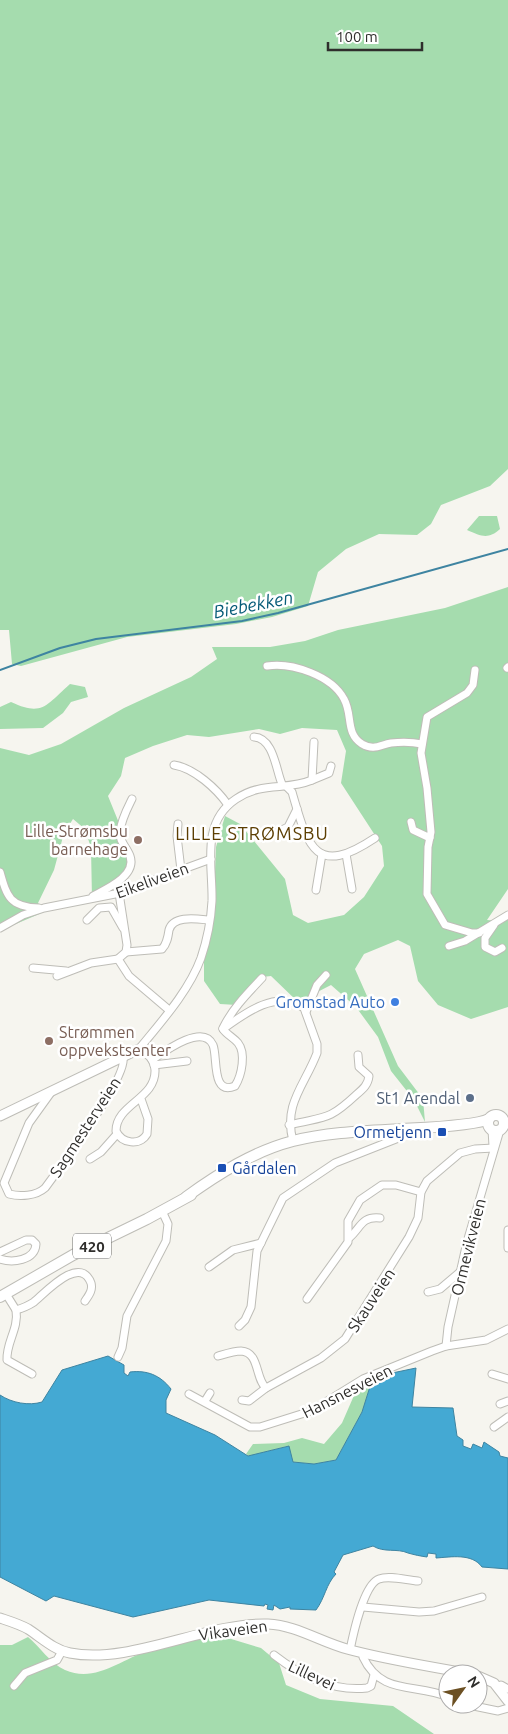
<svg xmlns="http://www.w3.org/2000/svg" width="508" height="1734" viewBox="0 0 508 1734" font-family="Ubuntu,sans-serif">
<rect width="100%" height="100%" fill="#f6f5ef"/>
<g fill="#a5dcae">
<path d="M0 0H508V469L490 486 441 505 431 524 417 535 379 534 346 549 318 572 308 606 272 617 236 624 127 637 21 666 12 664 9 630H0Z"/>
<path d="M479 516H497L500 529C488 540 481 536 467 530Z"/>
<path d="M508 587V889L487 920 498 921 508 915V1007L471 1019 438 1005 418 981 410 946 398 940 364 954 355 969 398 1066 423 1099 425 1122 414 1100 391 1071 378 1037 356 1007 331 985 298 1002 271 976 262 977 237 1005 220 1004 204 981V955L213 921 216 847 225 816 240 824 285 879 293 915 308 923 344 915 364 897 384 866 382 846 341 783 346 751 337 730 302 728 280 734 259 729 209 737 187 735 153 746 125 758 121 776 108 796 130 850V875L109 895 92 899 91 848 85 829 73 819 64 833 54 870 38 903 44 912 4 929H0V748L29 755 61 744 124 708 191 677 217 659 212 647H270L305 641 338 630 445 608Z"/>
<path d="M70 684 85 687 88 697 71 702 63 713 43 728 0 729V707L11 702C43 717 46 705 70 684Z"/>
<path d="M372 1382 362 1412 336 1460 314 1464 293 1462 288 1446 249 1456 246 1454 253 1444 284 1443 302 1438 324 1444 342 1423 359 1384Z"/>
<path d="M218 1635 261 1648 279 1663 286 1685 320 1699 393 1706 434 1734H0V1645H12L28 1637C39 1646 51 1664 65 1670 95 1683 121 1660 147 1651 171 1643 195 1641 218 1635Z"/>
</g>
<path fill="#44a9d3" stroke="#3e84a1" d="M108 1356 124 1365V1373L128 1376 130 1372C147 1370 160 1375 171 1389L166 1400V1413L215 1435 248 1456 289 1446 293 1462 314 1464 336 1460 362 1412 373 1377 416 1368 412 1407 453 1408 457 1436 463 1440V1446L471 1449 473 1444 482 1448 484 1442 499 1452 500 1456 508 1458V1569L482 1567C472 1553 451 1557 436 1558V1554L428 1553 427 1557C420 1556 415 1555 408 1553 397 1548 384 1553 373 1546L343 1555 334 1572 336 1574C326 1584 325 1598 316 1610L290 1609V1607L280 1609 274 1605 273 1610 267 1609 268 1605 265 1604 264 1606 209 1600 133 1617 54 1596 46 1601 0 1577V1395C12 1403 29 1406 42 1402L62 1370Z"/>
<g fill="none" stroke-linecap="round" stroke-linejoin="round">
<path stroke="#3e84a1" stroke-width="2" d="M0 670 60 648 96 639 242 621 278 613 508 549"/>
<g stroke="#bebdb7" stroke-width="9">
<g id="street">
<path d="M267 666C292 662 332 676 344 699 353 715 345 733 362 744 374 751 380 745 391 743 401 742 412 742 422 744"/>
<path d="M507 668 508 667"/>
<path d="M475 670 473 685 467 693 427 717 421 753 427 788 431 832 428 847 427 894 445 925 472 933H479"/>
<path d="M254 737C274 738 276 771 282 784"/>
<path d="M174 765C194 768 217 789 228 805"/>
<path d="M312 780 329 773 331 766"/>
<path d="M287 787 292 792C308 847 315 878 375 838"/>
<path d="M411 822 413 830 430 838"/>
<path d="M178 824 177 836 181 870"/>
<path d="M278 832 288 827 297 809"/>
<path d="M346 854 352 889"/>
<path d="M0 872C7 897 10 907 39 908"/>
<path d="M316 890 322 854"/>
<path d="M119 893 127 945 126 952 118 959 129 976 169 1010"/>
<path d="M93 896C106 889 137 876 130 856 127 847 119 842 120 832 121 820 127 809 132 799"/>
<path d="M87 920 99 908 111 907 123 928"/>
<path d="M494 925 485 938V947L495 952 502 948"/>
<path d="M0 928 23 915 44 908 115 894 211 859"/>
<path d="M449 946 465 941 508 915"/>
<path d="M126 952 162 949C167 944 168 937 169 930 173 915 197 919 209 920"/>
<path d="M33 968 66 971"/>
<path d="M57 976 91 963 118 959"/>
<path d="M306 1012 317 985 326 975"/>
<path d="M223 1028C233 1008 246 995 262 978"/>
<path d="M223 1029C245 1013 277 989 304 1008L317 1044V1053C305 1085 283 1104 293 1141"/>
<path d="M152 1060C165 1051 203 1023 213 1045 218 1057 211 1096 235 1086 242 1075 246 1053 238 1043 233 1037 227 1035 223 1029"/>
<path d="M154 1065 187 1061"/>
<path d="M52 1091 29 1123 4 1183 9 1194C20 1197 36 1196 45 1188 59 1169 128 1077 123 1058"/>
<path d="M141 1099 148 1119 147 1134C140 1146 122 1144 116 1131 116 1104 156 1099 155 1070 154 1059 148 1054 139 1049 161 1022 189 991 201 958 207 940 211 920 212 901 213 866 200 823 236 799 262 781 286 791 312 780L314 742"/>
<path d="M289 1125C325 1116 327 1122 356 1095 363 1089 368 1085 369 1076L359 1067 358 1055"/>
<path d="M492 1130 493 1146"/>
<path d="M90 1159 101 1152 117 1134"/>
<path d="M508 1230V1248"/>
<path d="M349 1238C361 1228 361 1216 380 1218"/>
<path d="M0 1252 26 1240H32L36 1244C35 1261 12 1263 0 1259"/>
<path d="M209 1267 233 1250 261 1243"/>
<path d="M428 1292 440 1289 460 1272"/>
<path d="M6 1294 16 1310C23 1308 28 1306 34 1302 45 1293 80 1254 91 1283 93 1290 89 1295 85 1301"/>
<path d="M307 1299 348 1242V1221L360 1200 382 1185H396L421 1192"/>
<path d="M16 1310C19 1329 6 1342 7 1360L32 1374"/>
<path d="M239 1326 245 1320 251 1307 257 1251 283 1198 335 1163 396 1139 402 1129"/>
<path d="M446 1346 448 1327 467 1242 500 1130"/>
<path d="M218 1356C225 1354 234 1351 241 1351 260 1352 255 1379 266 1388L321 1358 345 1339 409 1237 418 1218 421 1192 427 1181 460 1153 475 1149 494 1148"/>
<path d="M118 1357 122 1348 127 1316 166 1241 168 1224 162 1211"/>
<path d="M492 1374 508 1379"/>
<path d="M189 1394 250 1427H260L311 1411 363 1379 432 1351 446 1346 486 1340 508 1329"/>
<path d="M242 1400 249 1401 266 1388"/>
<path d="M205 1401 210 1393"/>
<path d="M500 1404 508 1401"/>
<path d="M494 1427 508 1417"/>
<path d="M363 1607 419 1612 434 1611 482 1597"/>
<path d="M350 1650C353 1635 364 1584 379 1579 389 1575 406 1580 418 1581"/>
<path d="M364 1653 363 1657C381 1696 416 1683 448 1697"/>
<path d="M274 1655C301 1676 332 1692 367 1688L371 1686 374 1675"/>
<path d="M14 1686 25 1673 57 1660 62 1651"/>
<path d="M498 1687 501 1685 508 1689"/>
<path d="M464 1704 498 1711 508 1708"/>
</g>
</g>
<g stroke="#bebdb7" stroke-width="11">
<g id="secondary">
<path d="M0 1116 139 1049"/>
<path d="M0 1618C9 1621 19 1624 28 1629 42 1638 54 1650 70 1653 130 1665 207 1622 268 1624 295 1625 321 1642 347 1649 387 1660 429 1666 470 1674"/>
<path d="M478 1676 494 1683 508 1701"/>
</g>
</g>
<g stroke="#bebdb7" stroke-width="12">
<g id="primary">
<circle cx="496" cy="1123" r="8"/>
<path d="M186 1197C218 1174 254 1151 293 1141 328 1132 367 1131 403 1129 420 1128 475 1126 489 1119"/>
<path d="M0 1297 73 1255 147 1219 191 1195"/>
</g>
</g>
<use href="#street" stroke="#fff" stroke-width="7"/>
<use href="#secondary" stroke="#fff" stroke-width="9"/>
<use href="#primary" stroke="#fff" stroke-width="10"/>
</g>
<g fill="#8d6e63" stroke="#fff" stroke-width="2">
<circle cx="138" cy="840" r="5"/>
<circle cx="49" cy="1041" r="5"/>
</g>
<circle fill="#3f7fe0" stroke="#fff" stroke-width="2" cx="395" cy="1002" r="5"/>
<circle fill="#5c6f8a" stroke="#fff" stroke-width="2" cx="470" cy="1098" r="5"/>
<g fill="#1a4fb4" stroke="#fff" stroke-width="2">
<rect x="437" y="1127" width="10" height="10" rx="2.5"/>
<rect x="217" y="1163" width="10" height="10" rx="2.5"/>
</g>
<g text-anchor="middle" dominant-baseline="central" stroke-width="5" stroke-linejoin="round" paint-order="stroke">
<rect fill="#fff" stroke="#6d6d6b" stroke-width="1" x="73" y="1233.5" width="38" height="25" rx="4"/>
<g font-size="15" font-weight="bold" fill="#2f2e2c">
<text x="92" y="1246">420</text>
</g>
<g font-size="16" fill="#785e54" stroke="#fff" text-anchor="end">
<text x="128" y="831">Lille-Strømsbu<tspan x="128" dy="18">barnehage</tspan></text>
<text x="59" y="1032" text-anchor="start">Strømmen<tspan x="59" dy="18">oppvekstsenter</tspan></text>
</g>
<g font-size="16" fill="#2f2e2c" stroke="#fff">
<text transform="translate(152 880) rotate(-20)">Eikeliveien</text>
<text transform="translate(85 1127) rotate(-57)">Sagmesterveien</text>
<text transform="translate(468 1247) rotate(-76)">Ormevikveien</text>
<text transform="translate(371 1300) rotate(-57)">Skauveien</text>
<text transform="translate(347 1391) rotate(-27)">Hansnesveien</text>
<text transform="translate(233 1630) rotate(-8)">Vikaveien</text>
<text transform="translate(312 1675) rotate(25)">Lillevei</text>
</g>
<g font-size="16" fill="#366cbe" stroke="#fff" text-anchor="end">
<text x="385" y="1002">Gromstad Auto</text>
</g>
<g font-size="16" fill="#4e5e75" stroke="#fff" text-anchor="end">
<text x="460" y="1098">St1 Arendal</text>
</g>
<g font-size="16" fill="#164399" stroke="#fff" text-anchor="end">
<text x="432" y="1132">Ormetjenn</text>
<text x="232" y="1168" text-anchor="start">Gårdalen</text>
</g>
<g font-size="18" font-style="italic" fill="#065b78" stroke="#fff">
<text transform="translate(253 604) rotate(-11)">Biebekken</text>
</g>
<g font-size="18" letter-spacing="1" fill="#5c3e02" stroke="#fff">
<text x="252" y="833">LILLE STRØMSBU</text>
</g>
</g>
<g transform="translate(463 1689) rotate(57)"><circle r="24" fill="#ffffff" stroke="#acabab"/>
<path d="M0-4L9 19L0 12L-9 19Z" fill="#6c5023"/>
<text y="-8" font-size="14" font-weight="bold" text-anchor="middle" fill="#2f2e2c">N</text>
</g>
<path d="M328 42v8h94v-8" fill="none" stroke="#2f2e2c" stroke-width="2.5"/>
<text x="336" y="42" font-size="15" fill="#2f2e2c" stroke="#ffffff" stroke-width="4" paint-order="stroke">100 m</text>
</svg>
